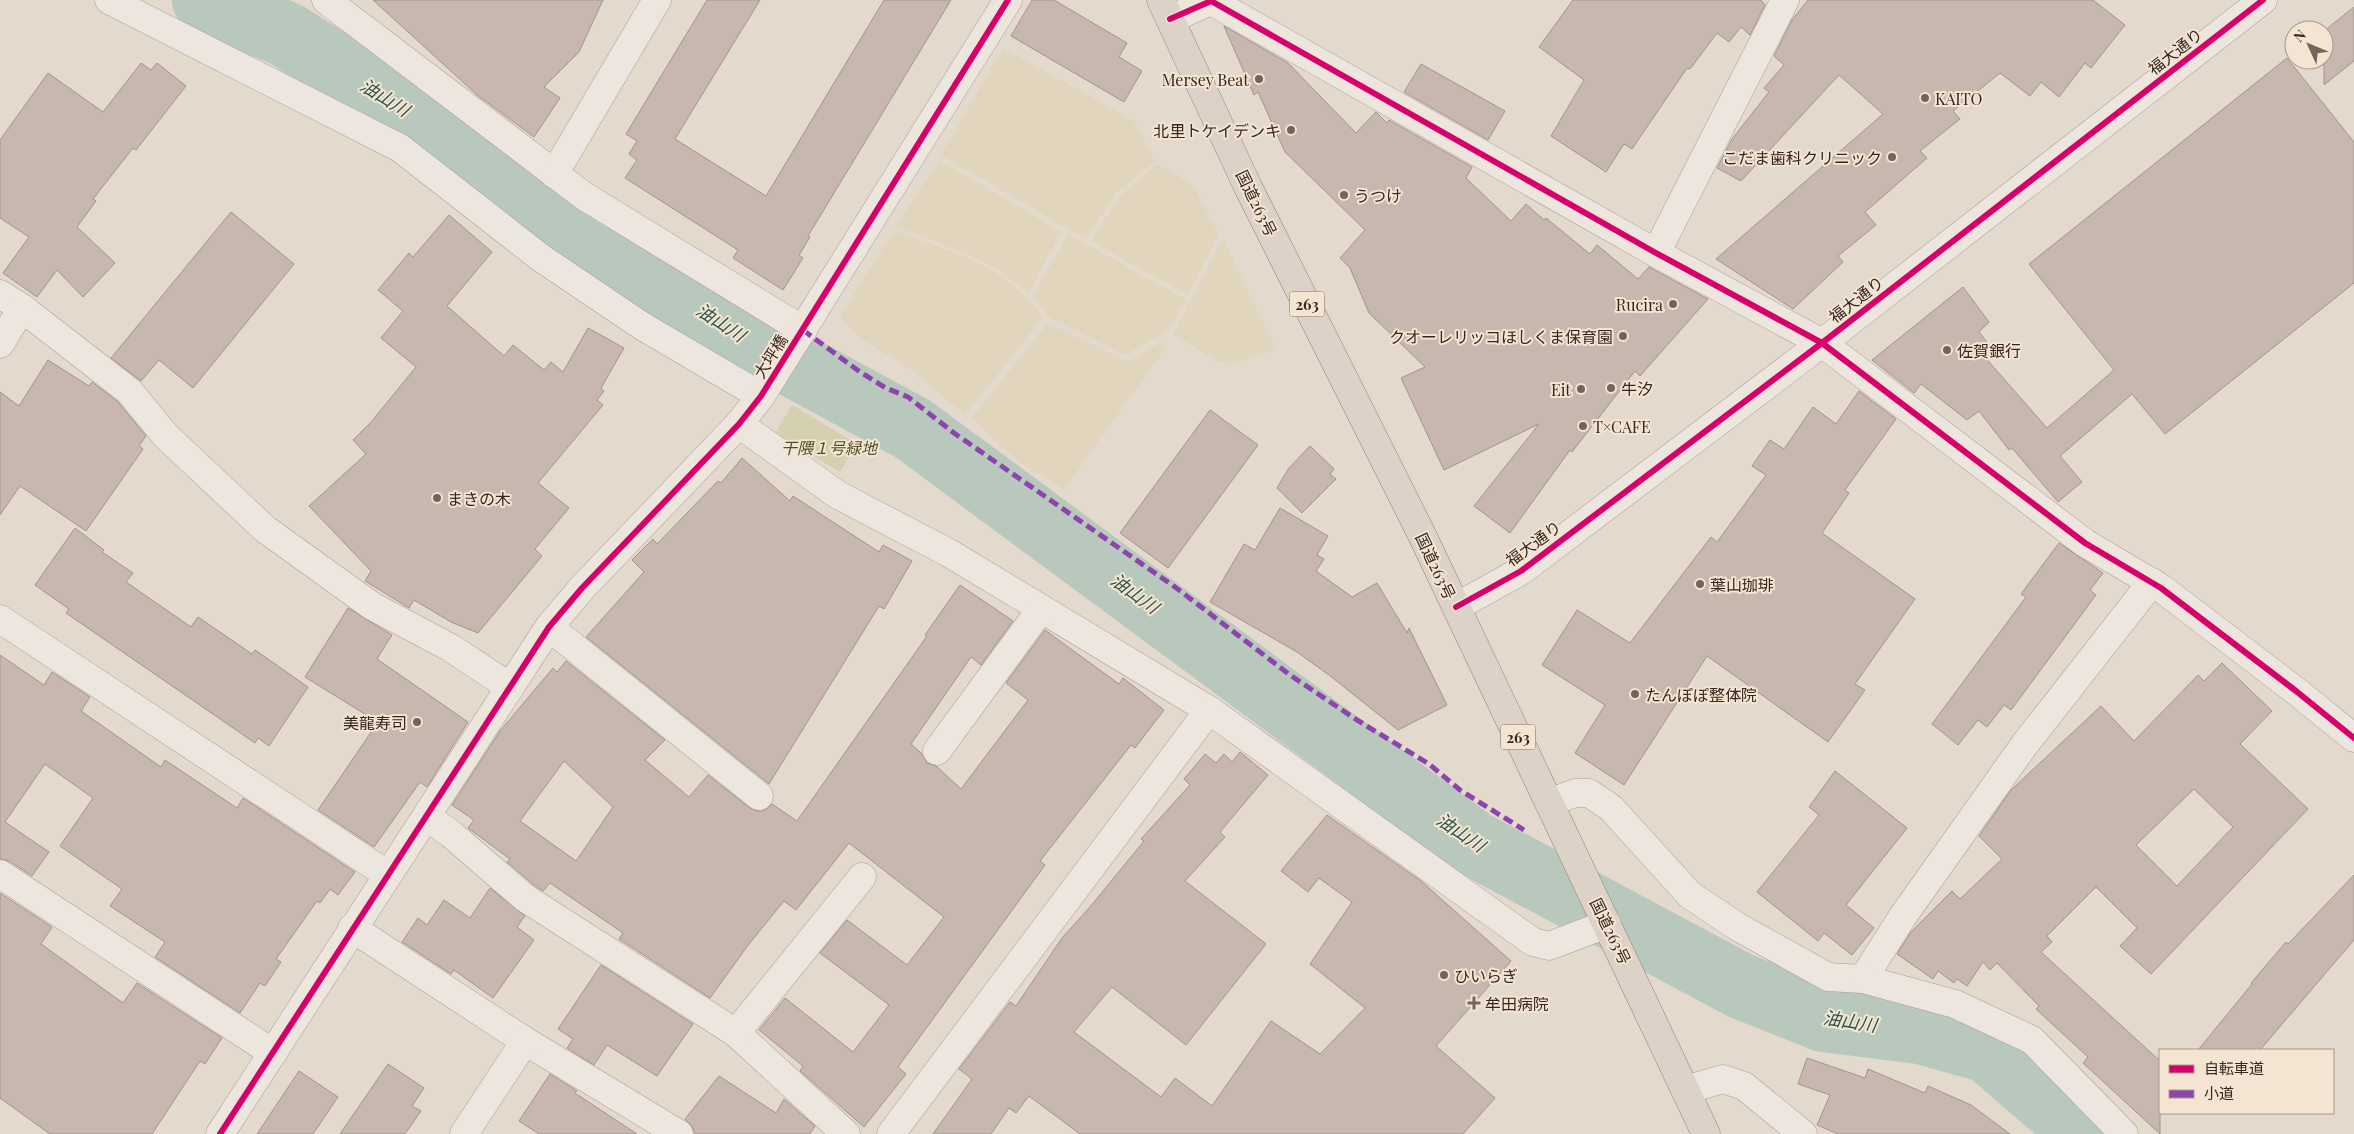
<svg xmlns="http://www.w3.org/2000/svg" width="2354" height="1134" viewBox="0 0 2354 1134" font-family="'Playfair Display','Noto Sans JP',serif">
<rect width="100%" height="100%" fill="#e3d9cd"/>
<g fill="#e2d5be">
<path d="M1003 48 1133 120 1155 161 1116 193 1086 239 941 155Z"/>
<path d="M939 160 1061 232 1029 293 997 269 962 252 896 226Z"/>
<path d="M1157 164 1192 184 1219 235 1188 295 1091 241 1120 196Z"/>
<path d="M894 231 959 254 995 272 1026 296 1043 317 965 415 909 368 858 337 840 316Z"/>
<path d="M1068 234 1186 300 1168 331 1125 355 1049 317 1033 297Z"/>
<path d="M1223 239 1276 349 1232 364 1217 361 1173 334Z"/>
<path d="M1048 323 1127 362 1161 342 1167 346 1064 489 1020 463 972 418Z"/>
</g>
<path fill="#d5d0b0" d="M792 405 857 444 840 472 775 433Z"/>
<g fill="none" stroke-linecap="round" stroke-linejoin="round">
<path stroke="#b8c8bc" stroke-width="66" d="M205 0 287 35 417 117 736 333 913 429 1473 843 1741 986 1824 1019 1920 1031 1988 1050 2061 1113 2079 1134"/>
</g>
<g fill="#c7b7ae" stroke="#a3958d" fill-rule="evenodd">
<path d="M373 0H603L579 52 544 87 560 98 534 137 477 95Z"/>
<path d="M707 0H760L675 139 766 196 884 0H951L808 236 810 237 799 255 803 258 783 290 733 258 738 250 625 178 637 160 629 154 637 141 626 134Z"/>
<path d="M1032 0H1054L1127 43 1119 57 1142 71 1124 102 1011 36Z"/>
<path d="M1573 0H1761L1765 5 1750 35 1741 27 1729 42 1717 33 1690 69 1687 68 1632 149 1624 144 1606 172 1551 136 1584 80 1539 47Z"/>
<path d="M1808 0H2093L2125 25 2091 68 2085 63 2059 97 2041 82 2030 96 2000 73 1953 111 1960 119 1920 151 1927 158 1865 212 1876 225 1838 256 1843 262 1793 309 1716 259 1883 114 1839 75 1741 181 1717 168 1732 139 1769 92 1764 88 1784 65 1774 56 1792 20Z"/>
<path d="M2354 7V61L2324 85V31Z"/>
<path d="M1224 26 1288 63 1356 133 1376 112 1387 123 1389 120 1472 167 1466 178 1511 221 1526 204 1544 220 1546 218 1590 254 1597 245 1638 279 1649 267 1708 299 1640 376 1635 371 1572 452 1570 450 1510 533 1474 506 1539 424 1444 470 1401 378 1425 367 1369 313 1350 268 1340 258 1365 230 1285 152 1258 92 1254 95Z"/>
<path d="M2287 58 2354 142V283L2165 434 2132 394 2060 456 2082 482 2058 502 2012 448 2009 450 1979 411 1967 420 1921 384 1914 393 1872 360 1963 287 1989 322 1979 332 1991 347 1982 354 2047 428 2114 370 2029 264Z"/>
<path d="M141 63 151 70 157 63 186 86 136 150 133 148 93 199 96 201 77 227 115 263 83 297 57 270 37 297 3 273 29 237 0 218V140L48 73 103 112Z"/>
<path d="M1421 64 1505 111 1488 140 1404 92Z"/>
<path d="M231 212 294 264 193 388 159 360 141 381 111 358Z"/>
<path d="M449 215 492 252 447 306 504 356 513 345 544 370 551 362 563 372 588 328 624 348 601 388 604 391 597 400 603 405 538 483 569 508 535 549 542 556 478 633 451 622 414 600 409 608 365 581 371 571 309 506 366 454 353 440 372 421 416 367 381 338 403 311 378 290 409 253 413 257Z"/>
<path d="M48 360 89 386 92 382 118 402 146 436 139 446 143 449 86 531 20 486 0 515V392L19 406Z"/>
<path d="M1859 391 1896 419 1845 490 1849 493 1822 533 1915 599 1855 684 1865 690 1828 742 1707 656 1624 785 1575 753 1605 705 1542 665 1577 610 1630 643 1711 537 1717 542 1766 475 1752 466 1770 440 1784 449 1813 407 1836 424Z"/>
<path d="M1210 410 1258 445 1168 568 1120 533Z"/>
<path d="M1310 446 1334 469 1330 474 1336 479 1302 513 1277 488 1289 468Z"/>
<path d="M742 458 790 501 793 496 879 552 883 545 912 561 884 609 879 606 769 784 586 637 644 572 632 560 653 539 657 544 718 481 721 483Z"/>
<path d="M1280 508 1328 536 1317 555 1324 559 1316 571 1352 597 1377 583 1407 633 1409 628 1447 705 1398 730 1329 675 1297 652 1210 602 1244 544 1255 550Z"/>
<path d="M75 528 104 550 102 552 133 573 126 582 191 627 198 617 252 654 255 650 308 687 269 746 258 738 255 743 66 613 69 609 35 585Z"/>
<path d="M2059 543 2103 573 2090 590 2096 595 2011 710 2004 705 1987 727 1978 720 1958 745 1932 724 2026 597 2021 594Z"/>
<path d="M960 585 1013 621 981 665 971 657 911 744 922 754 927 763 936 766 961 789 1028 700 1006 683 1045 630 1119 684 1123 678 1164 710 1135 748 1131 745 1040 861 1045 865 898 1067 906 1074 864 1127 800 1071 803 1066 759 1030 785 998 853 1052 889 1005 820 953 847 920 907 965 944 917 858 850 849 843 796 910 784 901 749 944 710 998 619 939 623 933 550 883 543 891 534 885 507 862 510 859 468 828 474 820 452 805 500 731 553 668 557 672 566 661 665 740 645 760 689 797 708 775 750 808 757 811H764L772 804 797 821 927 636 925 635ZM564 761 613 807 576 861 520 821Z"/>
<path d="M348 608 392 635 377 659 468 722 427 787 420 782 374 847 318 810 374 728 372 726 376 721 305 677Z"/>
<path d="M0 655 44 685 52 672 90 697 81 711 161 767 165 760 237 808 243 798 355 872 338 895 330 889 320 903 317 901 276 959 281 962 265 986 260 983 240 1013 155 957 165 942 110 906 122 889 60 846 93 798 45 764 5 822 49 852 32 876 9 861 0 859Z"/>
<path d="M2222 663 2272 711 2240 744 2308 809 2151 974 2120 946 2137 928 2096 887 2047 936 2052 942 2041 952 2160 1061V1134L2083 1063 2088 1057 2036 1009 2039 1006 1997 963 1990 970 1983 962 1967 986 1957 979 1954 983 1938 971 1933 979 1897 954 1911 932 1952 891 1960 899 2002 859 1979 836 2011 790 2101 706 2134 741 2198 675 2204 681ZM2194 789 2233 827 2177 886 2136 845Z"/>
<path d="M1240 752 1268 775 1220 832 1225 837 1185 881 1266 944 1186 1045 1112 987 1074 1032 1161 1097 1175 1078 1212 1106 1271 1021 1320 1054 1365 1008 1310 964 1352 902 1319 878 1308 892 1281 871 1327 815 1421 881 1511 961 1436 1046 1495 1098 1463 1134H1080L1029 1096 1016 1113 1009 1108 991 1134H933L972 1079 959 1069 1010 1002 1016 1006 1062 938 1090 907 1144 841 1141 839 1190 785 1184 779 1205 754 1216 763 1224 754 1232 762Z"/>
<path d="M1835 771 1907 828 1846 905 1874 928 1852 955 1824 933 1818 941 1757 892 1819 815 1809 807Z"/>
<path d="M2354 875V940L2260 1050H2198L2252 984 2251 983 2286 942 2288 944Z"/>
<path d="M490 888 525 916 517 927 534 940 493 998 454 970 451 974 402 942 418 918 427 925 444 900 470 918Z"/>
<path d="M0 893 52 927 41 944 123 1003 137 983 222 1038 205 1064 200 1061 152 1134H50L0 1098Z"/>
<path d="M601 965 693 1024 657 1076 607 1045 594 1065 567 1048 573 1039 558 1029Z"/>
<path d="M1807 1058 1865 1078 1868 1069 1925 1093 1928 1086 1971 1105 2010 1134H1838L1817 1125 1830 1095 1798 1084Z"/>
<path d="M388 1064 424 1088 412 1106 421 1111 405 1134H340Z"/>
<path d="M299 1071 338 1097 313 1134H257Z"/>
<path d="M550 1074 577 1091 575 1093 637 1134H539L519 1121Z"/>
<path d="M719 1076 776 1113 784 1099 815 1126 810 1134H695L692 1126 685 1119Z"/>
</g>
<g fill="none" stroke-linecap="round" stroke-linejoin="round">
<g stroke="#a89f96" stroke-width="29">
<g id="minor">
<path d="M109 0 400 148 541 258 642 326 761 396 739 424 582 588 549 627 220 1134"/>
<path d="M326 0 584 196 803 330"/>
<path d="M1170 19 1211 1 1656 253 1822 343 2085 543 2161 588 2296 691 2354 738"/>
<path d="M554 174 657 0"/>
<path d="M1656 253 1785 0"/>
<path d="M0 294 22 308 129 391 166 436 265 529 372 606 451 648 510 687"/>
<path d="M0 344 22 308"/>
<path d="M739 424 838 495 949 553 1209 710 1533 942 1549 946 1607 924"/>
<path d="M0 619 388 875"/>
<path d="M549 627 759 796"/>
<path d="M937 751 1041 609"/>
<path d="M1549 803 1575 793H1589L1611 808 1690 895 1738 927 1828 977 1863 979 1903 916 2025 744 2152 582"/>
<path d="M427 817 451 834 525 898 736 1033 846 1134"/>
<path d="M0 874 273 1053"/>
<path d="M352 928 525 1041 679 1134"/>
<path d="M1863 979 1955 1004 2032 1040 2124 1134"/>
<path d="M736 1033 862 877"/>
<path d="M1685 1090 1723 1079 1744 1086 1803 1134"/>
<path d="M464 1134 525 1041"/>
<path d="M891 1134 1209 710"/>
</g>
</g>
<g stroke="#a89f96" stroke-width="29">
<g id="tertiary">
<path d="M761 396 1008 0"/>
<path d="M1456 607 1521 571 1822 343 2263 0"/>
</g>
</g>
<g stroke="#8e847d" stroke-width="29">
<path id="trunk" d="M1161 0 1248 187 1423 537 1706 1134"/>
</g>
<use href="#minor" stroke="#ece6de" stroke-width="28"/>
<use href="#tertiary" stroke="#ece6de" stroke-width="28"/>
<use href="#trunk" stroke="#dcd2c7" stroke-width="28"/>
<path stroke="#8e44ad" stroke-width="5" stroke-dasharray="10 5" stroke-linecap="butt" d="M803 330 860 372 886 388 908 397 954 433 1175 587 1290 675 1357 720 1429 764 1460 790 1524 830"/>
<g stroke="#f4e5d3" stroke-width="9">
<g id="cycleway">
<path d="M1170 19 1211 1 1656 253 1822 343 2085 543 2161 588 2296 691 2354 738"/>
<path d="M1456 607 1521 571 1822 343 2263 0"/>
<path d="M220 1134 549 627 582 588 739 424 761 396 1008 0"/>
</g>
</g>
<use href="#cycleway" stroke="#d6006c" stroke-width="6"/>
</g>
<g fill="#73655c" stroke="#f4e5d3" stroke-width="2">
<circle cx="1259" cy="79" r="5"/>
<circle cx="1925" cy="98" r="5"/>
<circle cx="1291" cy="130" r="5"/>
<circle cx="1892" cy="157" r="5"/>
<circle cx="1344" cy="195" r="5"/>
<circle cx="1673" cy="304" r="5"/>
<circle cx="1623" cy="336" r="5"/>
<circle cx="1947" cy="350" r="5"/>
<circle cx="1611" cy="388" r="5"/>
<circle cx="1581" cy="389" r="5"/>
<circle cx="1583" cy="426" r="5"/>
<circle cx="437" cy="498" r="5"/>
<circle cx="1700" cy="584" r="5"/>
<circle cx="1635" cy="694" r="5"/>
<circle cx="417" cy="722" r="5"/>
<circle cx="1444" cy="975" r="5"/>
<path d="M1471.5 995.5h5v5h5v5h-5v5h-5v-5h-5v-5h5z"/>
</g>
<g text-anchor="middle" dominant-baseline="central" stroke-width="4" stroke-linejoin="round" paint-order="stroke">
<g fill="#f4e5d3" stroke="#705f55" stroke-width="1">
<rect x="1289.5" y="291.5" width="35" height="25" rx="4"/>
<rect x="1500.5" y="724.5" width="35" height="25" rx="4"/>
</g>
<g font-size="15" font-weight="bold" fill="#37261f">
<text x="1307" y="304">263</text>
<text x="1518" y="737">263</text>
</g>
<g font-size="16" fill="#37261f" stroke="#f4e5d3">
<text transform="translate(2175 51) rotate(-38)">福大通り</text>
<text transform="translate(1257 203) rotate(64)">国道263号</text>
<text transform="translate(1856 299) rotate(-38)">福大通り</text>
<text transform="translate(770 356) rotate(-58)">大坪橋</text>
<text transform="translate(1533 543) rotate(-36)">福大通り</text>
<text transform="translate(1436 566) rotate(65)">国道263号</text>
<text transform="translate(1611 931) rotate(64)">国道263号</text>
</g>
<g font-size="16" fill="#37261f" stroke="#f4e5d3" text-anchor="start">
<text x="1249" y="79" text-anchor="end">Mersey Beat</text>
<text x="1935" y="98">KAITO</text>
<text x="1281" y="130" text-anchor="end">北里トケイデンキ</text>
<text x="1882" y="157" text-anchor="end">こだま歯科クリニック</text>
<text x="1354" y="195">うつけ</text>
<text x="1663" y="304" text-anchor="end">Rucira</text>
<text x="1613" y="336" text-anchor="end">クオーレリッコほしくま保育園</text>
<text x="1957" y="350">佐賀銀行</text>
<text x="1621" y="388">牛汐</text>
<text x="1571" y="389" text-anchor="end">Eit</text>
<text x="1593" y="426">T×CAFE</text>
<text x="447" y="498">まきの木</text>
<text x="1710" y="584">葉山珈琲</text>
<text x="1645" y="694">たんぽぽ整体院</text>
<text x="407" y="722" text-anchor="end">美龍寿司</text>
<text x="1454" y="975">ひいらぎ</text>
<text x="1485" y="1003">牟田病院</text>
</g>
<g font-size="16" font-style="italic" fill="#4e5226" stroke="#f4e5d3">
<text x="829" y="447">干隈１号緑地</text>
</g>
<g font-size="18" font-style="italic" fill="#2e564d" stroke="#f4e5d3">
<text transform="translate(385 97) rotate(32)">油山川</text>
<text transform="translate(721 322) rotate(33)">油山川</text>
<text transform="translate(1135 593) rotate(36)">油山川</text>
<text transform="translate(1461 832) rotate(34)">油山川</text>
<text transform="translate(1850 1021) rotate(9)">油山川</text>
</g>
</g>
<rect x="2159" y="1049" width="175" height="65" fill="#f4e5d3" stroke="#a8998b"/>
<rect x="2169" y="1065" width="25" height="8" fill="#d6006c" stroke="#a8998b"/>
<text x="2204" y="1074" font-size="15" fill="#37261f">自転車道</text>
<rect x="2169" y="1090" width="25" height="8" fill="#8e44ad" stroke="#a8998b"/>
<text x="2204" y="1099" font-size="15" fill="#37261f">小道</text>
<g transform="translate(2309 45) rotate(314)"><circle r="24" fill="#f4e5d3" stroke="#a8998b"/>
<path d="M0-4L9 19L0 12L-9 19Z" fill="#73655c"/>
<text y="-8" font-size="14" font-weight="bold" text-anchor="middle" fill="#37261f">N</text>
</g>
</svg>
